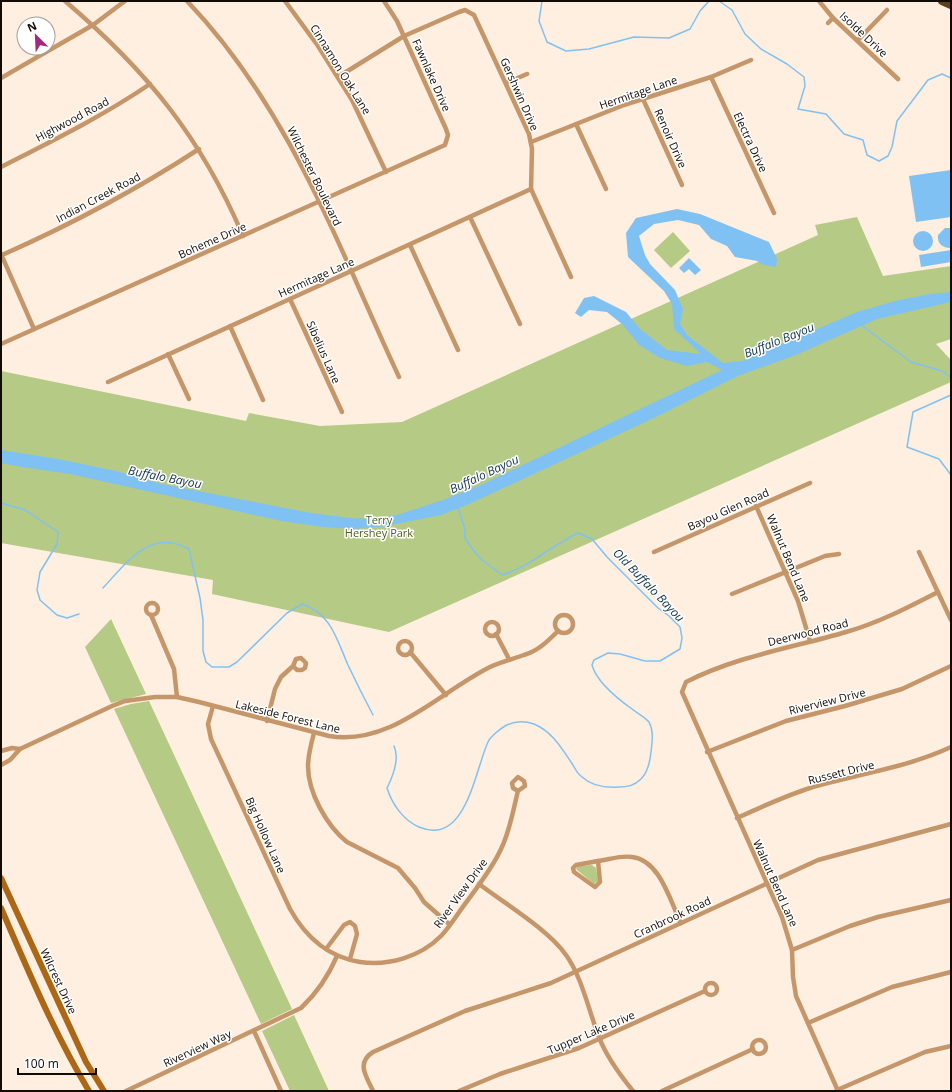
<svg xmlns="http://www.w3.org/2000/svg" width="952" height="1092" viewBox="0 0 952 1092" font-family="'Open Sans',sans-serif">
<rect width="100%" height="100%" fill="#feefe0"/>
<g fill="#b5ca85">
<path d="M857 217 883 276 951 266V339L936 344 951 360V382L389 632 212 594 213 580 1 543V371L246 421 249 413 320 426 402 422 818 235 815 225Z"/>
<path d="M673 232 690 251 671 268 654 250Z"/>
<path d="M111 619 146 694 111 703 85 647Z"/>
<path d="M149 701 292 1009 261 1024 114 709 131 704Z"/>
<path d="M592 865 596 868 598 881 594 884 576 869 578 866Z"/>
<path d="M294 1015 329 1091H290L262 1031Z"/>
</g>
<g fill="#80c1f3">
<path d="M951 170V217L916 222 909 176Z"/>
<path d="M677 209 700 214 769 242 777 259 776 267 764 265 757 261 735 257 727 246 711 239 699 225 678 220 654 224 639 236 645 255 650 264 675 290 683 309 680 324 687 335 723 363 742 361 857 312 899 300 931 294 951 292V302L877 319 796 355 738 376 654 418 467 505 441 515 386 526 353 529 323 527 281 521 70 474 22 467 1 463V450L58 459 116 471 162 484 311 513 350 518 375 519 397 515 443 500 483 484 722 370 707 362 687 366 660 358 639 345 623 325 607 312 589 310 581 317 575 313 584 298 594 296 626 312 640 329 667 350 701 354 674 329 672 304 664 291 628 257 626 233 636 218Z"/>
<path d="M945 228H951L950 248C942 248 937 243 938 235Z"/>
<circle cx="923" cy="241" r="10"/>
<path d="M951 250V262L921 267 919 255Z"/>
<path d="M689 258 701 270 695 275 689 269 684 273 679 268Z"/>
</g>
<g fill="none" stroke-linecap="round" stroke-linejoin="round">
<g stroke="#80c1f3" stroke-width="1.5">
<path d="M542 1 539 21 547 42 566 51 589 49 634 37 669 38 690 29 700 11 709 1H714"/>
<path d="M719 1 732 10 745 34 761 49 787 64 804 77 805 86 798 109 826 114 844 134 863 140 867 155 879 161 888 156 892 147 897 121 928 80 942 74 951 78"/>
<path d="M861 325 911 362 942 371 951 378"/>
<path d="M951 395 913 412 907 447 939 459 951 475"/>
<path d="M1 503 25 510 58 532 57 544 40 572 37 590 40 600 57 615 67 618 79 614"/>
<path d="M103 588C127 562 150 528 189 549L200 598 203 620V651L206 662 212 667H229L237 662 287 613 302 604C331 613 337 640 348 665 356 682 364 698 373 715"/>
<path d="M394 746C400 759 393 776 387 788 392 804 403 820 419 827 466 847 475 770 488 742 490 737 500 729 505 726 514 721 525 721 534 724 553 732 562 749 573 765 575 769 578 774 582 777 592 786 606 788 619 787 627 787 634 786 641 779 648 772 650 762 651 752 652 742 654 731 649 722 645 717 637 713 632 709 618 699 597 683 592 665L594 660 608 653 620 654 645 661H660L680 649 682 638 680 627 669 616 658 608 607 557 592 539 578 533C552 545 531 566 502 575L482 560 473 550 465 538V529L458 508"/>
</g>
<g stroke="#c5966a" stroke-width="4.5">
<path d="M65 1C146 70 201 137 243 236"/>
<path d="M187 1C290 109 337 244 399 377"/>
<path d="M285 1 318 46 352 100 386 172"/>
<path d="M819 1 833 18 898 79"/>
<path d="M828 23 833 18"/>
<path d="M858 40 887 10"/>
<path d="M338 77 404 36 459 12 465 10 474 15 529 134 532 149 531 189 571 277"/>
<path d="M711 77 774 213"/>
<path d="M1 78 93 25 125 1"/>
<path d="M506 83 527 74"/>
<path d="M643 99 682 185"/>
<path d="M576 124 606 189"/>
<path d="M531 142 624 105 711 77 751 60"/>
<path d="M1 167C52 141 103 116 150 84"/>
<path d="M470 217 520 324"/>
<path d="M410 245 458 350"/>
<path d="M1 254 34 329"/>
<path d="M2 255C70 225 136 190 199 149"/>
<path d="M290 299 342 412"/>
<path d="M230 326 263 400"/>
<path d="M1 344 445 145 448 135 446 129 397 21 384 1"/>
<path d="M168 354 189 399"/>
<path d="M108 382 531 189"/>
<path d="M756 506 798 601 810 641"/>
<path d="M654 552 810 483"/>
<path d="M919 552 951 620"/>
<path d="M732 594 825 556 839 554"/>
<circle cx="152" cy="609" r="6"/>
<path d="M151 615 174 669 177 697"/>
<circle cx="564" cy="624" r="9"/>
<circle cx="492" cy="629" r="7"/>
<path d="M496 634 509 659"/>
<circle cx="405" cy="648" r="7"/>
<path d="M410 652 446 695"/>
<path d="M213 706 208 724 211 739 290 909C305 936 328 957 360 962 389 966 420 957 441 936 451 926 459 911 468 900 480 883 493 867 501 849 510 831 513 810 518 791L525 786 524 781 518 777 512 783 513 788 518 791"/>
<path d="M267 721 275 689 281 677 293 666 296 659 301 658 306 663 305 668 302 670H297L293 666"/>
<path d="M314 733C311 744 308 755 308 766 308 793 327 826 347 842L398 868 415 888 424 902 449 924"/>
<path d="M1 751 12 748 20 749"/>
<path d="M707 752 786 721 845 706 902 689 951 666"/>
<path d="M1 765 10 760 20 749 112 706 125 701 155 697H177L199 702 329 736C391 746 438 693 490 667 501 662 513 659 524 655 538 651 548 641 558 631"/>
<path d="M737 818C761 807 785 796 810 788 857 774 906 768 951 747"/>
<path d="M598 861C608 860 621 855 632 857 660 860 670 901 681 923"/>
<path d="M598 861 600 882 595 887 574 872 573 868 576 865Z"/>
<path d="M479 884C504 903 549 930 566 955 582 977 589 1012 599 1037 606 1056 620 1075 633 1091"/>
<path d="M326 949 344 925 350 922 355 926 357 934 350 959"/>
<path d="M792 950 850 926 878 917 951 900"/>
<circle cx="711" cy="989" r="6"/>
<path d="M808 1023 892 987 951 972"/>
<path d="M254 1031 281 1091"/>
<circle cx="759" cy="1047" r="7"/>
<path d="M837 1090 925 1052 951 1046"/>
<path d="M126 1091 301 1008C317 993 328 977 337 956"/>
<path d="M373 1091C366 1076 356 1063 373 1052L465 1011 551 983 818 860 951 824"/>
<path d="M459 1091 500 1074 579 1048 705 991"/>
<path d="M662 1091 753 1049"/>
<path d="M838 1091 796 996 793 977 792 950 782 917 682 692 686 682C737 656 792 648 846 632 878 623 909 607 938 592"/>
</g>
<g stroke="#ab6716" stroke-width="6">
<path d="M1 878 86 1062 104 1091"/>
<path d="M1 908C28 970 54 1033 89 1091"/>
</g>
<path stroke="#623e18" stroke-width="8" d="M942 1 951 5"/>
</g>
<g text-anchor="middle" dominant-baseline="central" stroke-width="3" stroke-linejoin="round" paint-order="stroke">
<g font-size="11" fill="#120b04" stroke="#fff">
<text transform="translate(864 34) rotate(43)">Isolde Drive</text>
<text transform="translate(341 69) rotate(58)">Cinnamon Oak Lane</text>
<text transform="translate(432 75) rotate(66)">Fawnlake Drive</text>
<text transform="translate(638 92) rotate(-19)">Hermitage Lane</text>
<text transform="translate(520 94) rotate(66)">Gershwin Drive</text>
<text transform="translate(72 119) rotate(-28)">Highwood Road</text>
<text transform="translate(671 138) rotate(66)">Renoir Drive</text>
<text transform="translate(751 142) rotate(65)">Electra Drive</text>
<text transform="translate(315 176) rotate(64)">Wilchester Boulevard</text>
<text transform="translate(98 197) rotate(-28)">Indian Creek Road</text>
<text transform="translate(212 240) rotate(-24)">Boheme Drive</text>
<text transform="translate(316 277) rotate(-24)">Hermitage Lane</text>
<text transform="translate(324 352) rotate(66)">Sibelius Lane</text>
<text transform="translate(728 509) rotate(-24)">Bayou Glen Road</text>
<text transform="translate(789 558) rotate(67)">Walnut Bend Lane</text>
<text transform="translate(808 632) rotate(-14)">Deerwood Road</text>
<text transform="translate(827 701) rotate(-14)">Riverview Drive</text>
<text transform="translate(288 716) rotate(14)">Lakeside Forest Lane</text>
<text transform="translate(841 772) rotate(-14)">Russett Drive</text>
<text transform="translate(266 835) rotate(66)">Big Hollow Lane</text>
<text transform="translate(776 883) rotate(66)">Walnut Bend Lane</text>
<text transform="translate(460 893) rotate(-54)">River View Drive</text>
<text transform="translate(672 917) rotate(-25)">Cranbrook Road</text>
<text transform="translate(59 981) rotate(65)">Wilcrest Drive</text>
<text transform="translate(591 1032) rotate(-23)">Tupper Lake Drive</text>
<text transform="translate(197 1048) rotate(-25)">Riverview Way</text>
</g>
<g font-size="11" fill="#4d5d1c" stroke="#fff">
<text x="379" y="519">Terry<tspan x="379" dy="13">Hershey Park</tspan></text>
</g>
<g font-size="12" font-style="italic" fill="#10344d" stroke="#fff">
<text transform="translate(779 340) rotate(-22)">Buffalo Bayou</text>
<text transform="translate(484 474) rotate(-25)">Buffalo Bayou</text>
<text transform="translate(165 477) rotate(11)">Buffalo Bayou</text>
<text transform="translate(649 585) rotate(46)">Old Buffalo Bayou</text>
</g>
</g>
<rect width="952" height="1092" fill="none" stroke="#120b04" stroke-width="4"/>
<g transform="translate(36 36) rotate(336)"><circle r="19" fill="#ffffff" stroke="#a09d9b"/>
<path d="M0-3L7 15L0 10L-7 15Z" fill="#a4297e"/>
<text y="-6" font-size="11" font-weight="bold" text-anchor="middle" fill="#120b04">N</text>
</g>
<path d="M18 1068v6h78v-6" fill="none" stroke="#120b04" stroke-width="2"/>
<text x="24" y="1068" font-size="12" fill="#120b04" stroke="#ffffff" stroke-width="3" paint-order="stroke">100 m</text>
</svg>
